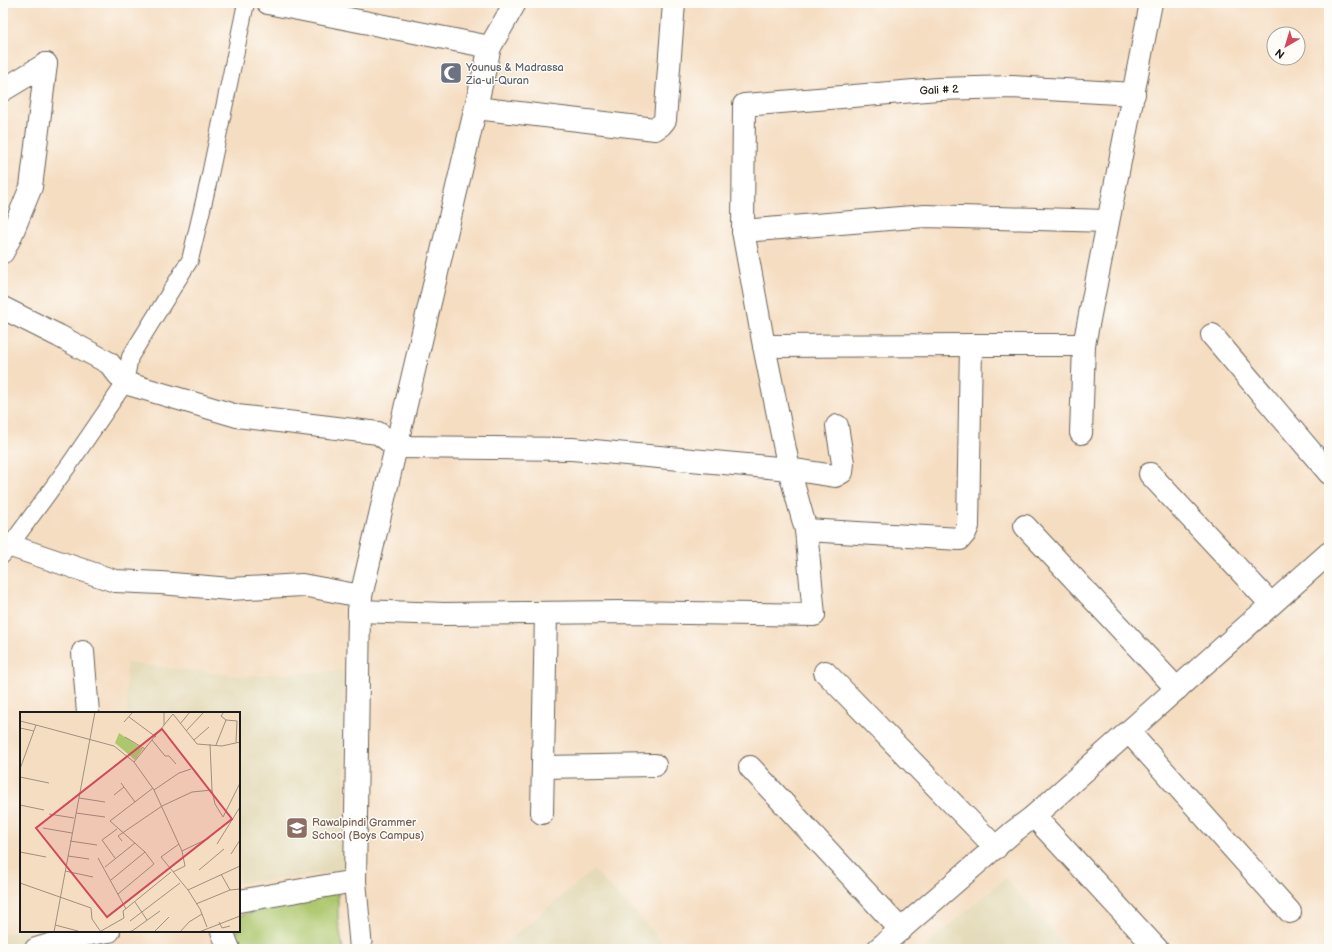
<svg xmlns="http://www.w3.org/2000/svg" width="1332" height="952" viewBox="0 0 1332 952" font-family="'Balsamiq Sans',sans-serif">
<rect width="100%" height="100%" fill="#fdfcf7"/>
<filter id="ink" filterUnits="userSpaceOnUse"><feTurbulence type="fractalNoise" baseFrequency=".025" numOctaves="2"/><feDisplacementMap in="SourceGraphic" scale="8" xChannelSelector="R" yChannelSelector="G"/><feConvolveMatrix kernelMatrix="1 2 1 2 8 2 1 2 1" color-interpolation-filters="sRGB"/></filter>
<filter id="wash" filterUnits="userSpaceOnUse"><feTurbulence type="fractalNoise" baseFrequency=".012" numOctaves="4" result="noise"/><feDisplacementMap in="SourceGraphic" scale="16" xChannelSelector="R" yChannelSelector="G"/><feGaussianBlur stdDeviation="0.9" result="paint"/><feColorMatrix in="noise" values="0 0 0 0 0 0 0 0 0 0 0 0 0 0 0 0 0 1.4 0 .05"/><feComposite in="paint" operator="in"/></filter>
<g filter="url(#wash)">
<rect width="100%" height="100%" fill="#f5ddc1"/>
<g fill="#e4dbba">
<path d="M126 663 240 676 343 671 345 871 239 883V713H127Z"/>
<path d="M594 870 669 949H499L557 900Z"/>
<path d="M1005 878 1067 949H927L925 946Z"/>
<path d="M21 930V931H106L111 949H3V934Z"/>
</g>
<path fill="#adc76d" stroke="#647244" d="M338 890V920L343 949H235L228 931H239V916Z"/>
</g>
<g filter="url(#ink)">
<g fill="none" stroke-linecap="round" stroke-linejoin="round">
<g stroke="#686056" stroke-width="18">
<path id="pedestrian" d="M3 555 69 465 125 383 130 357 190 260 208 184 246 3"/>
</g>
<g stroke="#686056" stroke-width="24">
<g id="minor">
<path d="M268 3 490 47"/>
<path d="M3 90 46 64"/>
<path d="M476 108 655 129 661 125 665 120 674 3"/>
<path d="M743 231 925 216 1108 221"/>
<path d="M3 252 10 238 31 187 46 64"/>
<path d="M3 308 59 336 109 363 125 383 237 416 378 433 397 447 572 449 789 469 835 476 842 472 843 463 837 426"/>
<path d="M1212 335 1329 473"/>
<path d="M764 346 971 345H1084"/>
<path d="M1081 433 1084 345 1151 3"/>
<path d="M1150 474 1271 604"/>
<path d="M1025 526 1177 689"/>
<path d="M806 530 960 539 965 533 968 526 971 345"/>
<path d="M11 546 115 581 161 583 230 589 302 585 361 596"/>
<path d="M359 611 444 614 622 612 814 615 806 530 789 469 764 346 743 231 744 105 938 89 1012 87 1134 94"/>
<path d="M83 652 88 713"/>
<path d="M825 672 996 848"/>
<path d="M1129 732 1290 912"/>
<path d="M543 767 655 765"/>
<path d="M750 767 901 930"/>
<path d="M542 813 546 613"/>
<path d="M1034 816 1157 949"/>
<path d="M239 901 355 881"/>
<path d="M222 931 229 949"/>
<path d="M36 949 79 936 109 931"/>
<path d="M361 949 355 881 359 611 361 596 490 47 515 3"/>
<path d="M878 949 1013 832 1034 816 1329 553"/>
</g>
</g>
<use href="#pedestrian" stroke="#fff" stroke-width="16"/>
<use href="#minor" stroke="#fff" stroke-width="22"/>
</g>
</g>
<defs>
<g id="mosque-square" transform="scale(1.15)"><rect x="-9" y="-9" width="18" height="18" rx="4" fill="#6b7280" stroke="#fdfcf7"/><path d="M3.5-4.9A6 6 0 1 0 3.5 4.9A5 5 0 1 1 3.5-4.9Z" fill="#fff"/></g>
<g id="school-square" transform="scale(1.15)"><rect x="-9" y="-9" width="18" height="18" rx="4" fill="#8d6e63" stroke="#fdfcf7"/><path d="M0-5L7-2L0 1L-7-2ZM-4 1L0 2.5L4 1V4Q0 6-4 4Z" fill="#fff"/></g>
</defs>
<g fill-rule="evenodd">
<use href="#mosque-square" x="451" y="73"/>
<use href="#school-square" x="297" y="828"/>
</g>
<g text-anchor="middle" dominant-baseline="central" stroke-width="3" stroke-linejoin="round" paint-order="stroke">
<g font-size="11" fill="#5b616d" stroke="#fdfcf7" text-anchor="start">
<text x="466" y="67">Younus &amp; Madrassa<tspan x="466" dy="13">Zia-ul-Quran</tspan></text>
</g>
<g font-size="11" fill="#1c1c1c" stroke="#fdfcf7">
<text transform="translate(939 90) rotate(-3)">Gali # 2</text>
</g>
<g font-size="11" fill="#785e54" stroke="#fdfcf7" text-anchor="start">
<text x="312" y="822">Rawalpindi Grammer<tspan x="312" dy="13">School (Boys Campus)</tspan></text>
</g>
</g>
<g transform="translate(20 712)">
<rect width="220" height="220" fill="#f5ddc1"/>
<path d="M99 21 123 37 115 48 95 31Z" fill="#adc76d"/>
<path fill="none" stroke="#9e907f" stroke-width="1" d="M144 0V13M204 0 201 4 206 8 217 9 216 30M109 5 136 25M0 9 16 13 0 57M104 10 113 0M160 12 170 0M16 13 94 34 114 50 134 78 162 139 165 154 153 160M0 16 14 19M166 19 184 0M105 25 125 37M132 28 145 44H149L156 52M174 28 189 15M190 32 192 78 195 92 203 105M196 33 206 8M114 50 153 2 177 32 202 34 220 30M0 65 29 71M101 71 115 90M134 78 159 61 171 57M94 83 104 75M59 86 85 90M0 93 24 98M56 101 85 105M29 102 54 106M203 105 220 71M23 116 52 121M50 129 77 133M102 129 98 124 142 94 172 80 192 78M159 132 141 145 168 178 180 197 187 215M197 132 220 95M162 139 189 126M0 140 26 145M211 142 220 128M48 144 69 147M78 146 106 197M95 146 82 128 97 117M85 155 115 131M179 158 204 137M45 159 73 165M201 162 210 178M91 168 125 140M0 171 71 196 72 207 81 220M168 178 220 154M98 182 134 152 125 140 90 109 133 76M115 190 127 208M176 192 210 178 220 177M110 209 160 171M199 210 202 216 210 214M35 213 58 219M81 219 104 206 103 199 151 160M34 220 75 0M106 220 112 219 140 199M134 220 149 205M160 220 169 210 182 202M179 220 220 204"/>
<path fill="#d1495b" fill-opacity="0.15" stroke="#d1495b" stroke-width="2" d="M142 17 212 107 87 205 16 116Z"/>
<rect width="220" height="220" fill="none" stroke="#1c1c1c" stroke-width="2"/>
</g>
<rect width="1332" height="952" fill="none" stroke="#fdfcf7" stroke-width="16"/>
<g transform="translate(1286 46) rotate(218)"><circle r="19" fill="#fdfcf7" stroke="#a3a29f"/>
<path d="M0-3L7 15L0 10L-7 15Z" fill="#d1495b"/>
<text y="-6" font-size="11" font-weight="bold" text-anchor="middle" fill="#1c1c1c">N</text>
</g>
</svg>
